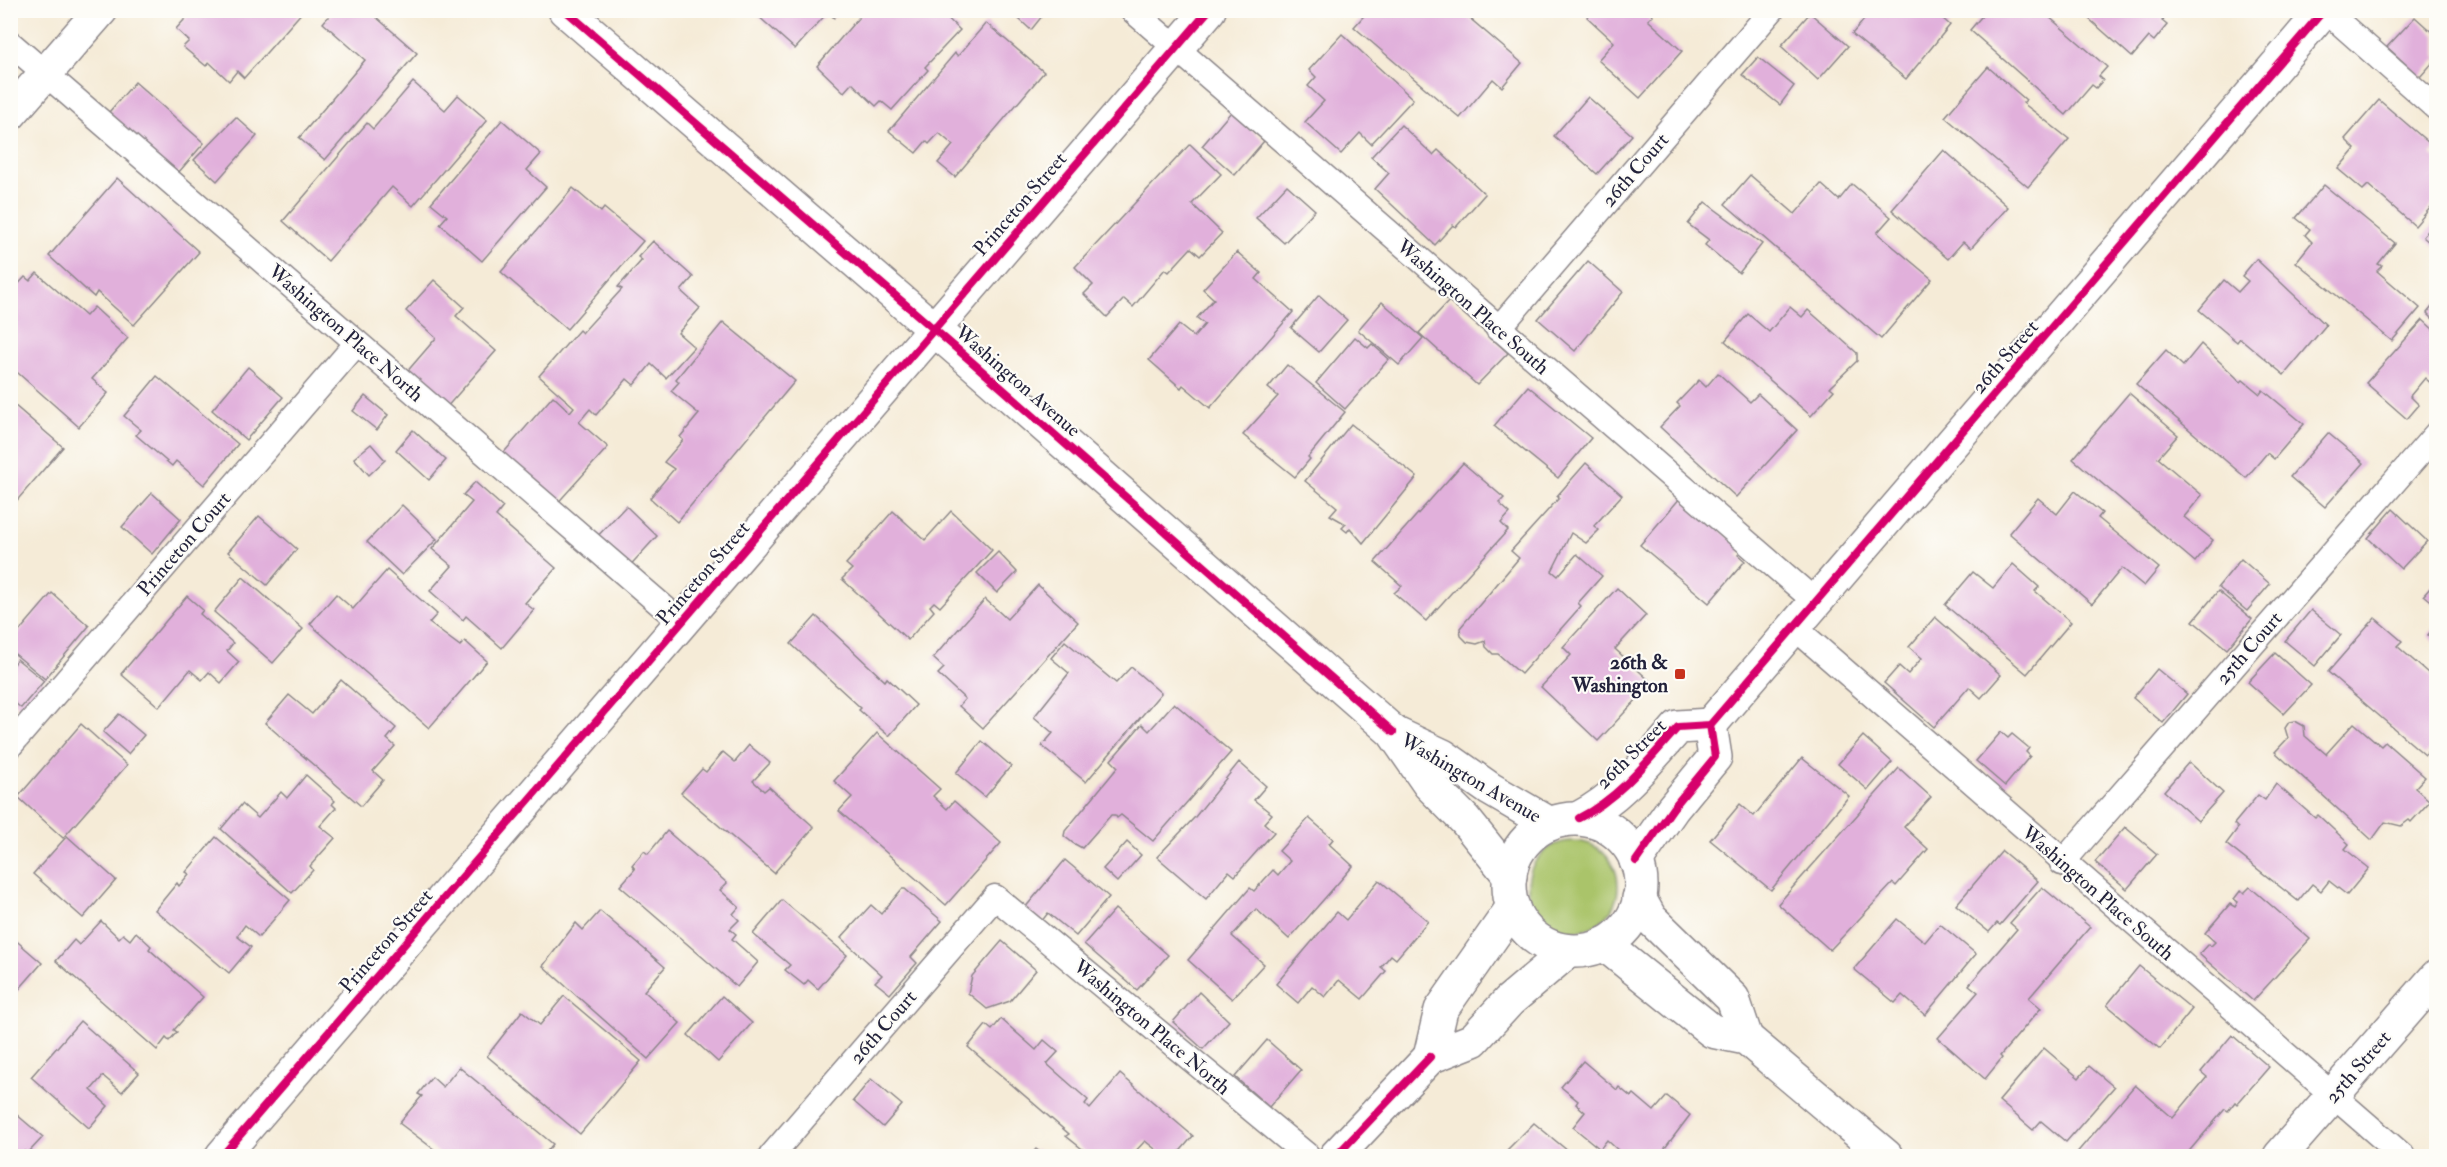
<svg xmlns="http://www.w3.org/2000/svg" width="2447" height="1167" viewBox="0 0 2447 1167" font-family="'IM FELL Double Pica',serif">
<rect width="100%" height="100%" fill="#fdfcf7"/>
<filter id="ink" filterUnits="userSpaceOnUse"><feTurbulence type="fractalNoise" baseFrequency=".0167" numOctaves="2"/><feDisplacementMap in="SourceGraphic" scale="12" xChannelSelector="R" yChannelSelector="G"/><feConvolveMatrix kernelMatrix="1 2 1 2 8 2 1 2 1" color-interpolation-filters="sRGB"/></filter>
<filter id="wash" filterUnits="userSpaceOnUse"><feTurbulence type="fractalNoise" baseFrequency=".008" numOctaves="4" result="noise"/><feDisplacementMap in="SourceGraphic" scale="24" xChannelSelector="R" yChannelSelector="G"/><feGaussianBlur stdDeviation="1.35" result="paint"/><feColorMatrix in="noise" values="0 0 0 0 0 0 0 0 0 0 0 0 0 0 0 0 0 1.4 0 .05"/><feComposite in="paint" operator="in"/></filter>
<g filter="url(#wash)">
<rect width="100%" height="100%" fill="#f5ebd7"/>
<circle fill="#aac46a" stroke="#667352" stroke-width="1.5" cx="1573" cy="886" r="45"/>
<g id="blocks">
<g fill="#e1b0db">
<path d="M193 10H304L244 78 237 71 229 81 209 62 206 66 183 47 189 41 176 29Z"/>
<path d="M334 10H368L417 53 325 160 299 138 365 60 323 23Z"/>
<path d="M761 10H841L834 18 828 12 795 49 757 15Z"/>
<path d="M865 10H939L960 30 925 67 928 70 892 110 881 101 876 106 852 83 844 92 817 66Z"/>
<path d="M1009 10H1047L1031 30Z"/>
<path d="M1369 10H1460L1522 63 1502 87 1493 79 1460 118 1354 27Z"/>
<path d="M1493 10H1506L1501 17Z"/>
<path d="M1592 10H1648L1653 15 1648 20 1682 51 1640 98 1598 60 1614 42 1587 17Z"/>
<path d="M1865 10H1933L1950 25 1906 79 1852 34 1869 14Z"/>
<path d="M1987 10H2041L2107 67 2099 76 2103 80 2096 88 2092 85 2066 115 1970 30Z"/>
<path d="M2079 10H2171L2162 21 2167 25 2154 41 2149 37 2132 57Z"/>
<path d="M1810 13 1848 46 1818 80 1781 46Z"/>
<path d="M2415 17 2436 36V59L2420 77 2387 47Z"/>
<path d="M986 23 1044 72 955 177 938 163 953 145 939 133 929 144 926 141 916 153 889 131 955 53 958 56Z"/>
<path d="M1342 34 1413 99 1371 144 1360 133 1341 154 1305 122 1324 101 1308 86 1316 77 1309 70Z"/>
<path d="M1758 57 1794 86 1780 105 1742 75Z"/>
<path d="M1988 67 2026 100 2023 103 2069 139 2028 187 1945 117Z"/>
<path d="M135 82 204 143 172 180 103 119Z"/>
<path d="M413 82 445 110 458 95 487 120 413 206 392 187 328 261 283 221 367 123 373 129Z"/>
<path d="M1588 97 1632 135 1597 174 1554 136Z"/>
<path d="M2379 100 2436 149 2431 155 2436 159V201L2415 226 2368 185 2363 190 2338 169 2355 149 2345 139Z"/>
<path d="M1231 112 1264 141 1235 175 1202 146Z"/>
<path d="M236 117 257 136 217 181 194 160Z"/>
<path d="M502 120 541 154 527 170 546 187 482 261 440 224 447 216 431 203Z"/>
<path d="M1401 125 1433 155 1438 150 1485 194 1456 227 1453 225 1435 245 1375 189 1389 173 1371 157Z"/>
<path d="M1190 144 1221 174 1192 204 1222 233 1200 256 1191 248 1169 272 1165 269 1133 307 1124 299 1107 317 1084 294 1093 285 1075 267Z"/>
<path d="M1944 150 2008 207 1971 248 1963 242 1948 259 1892 210Z"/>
<path d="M1750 175 1795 214 1821 184 1839 200 1852 184 1891 217 1877 233 1932 279 1881 339 1725 204Z"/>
<path d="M117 178 199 252 134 325 97 292 94 297 49 256Z"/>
<path d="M1287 185 1315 210 1284 243 1256 218Z"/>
<path d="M2324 185 2395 243 2378 264 2382 266 2377 271 2420 308 2392 341 2296 262 2312 242 2305 235 2310 229 2296 218Z"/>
<path d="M573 188 601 212 604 208 643 241 567 329 501 272Z"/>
<path d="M1705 202 1762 244 1739 273 1705 245 1709 240 1688 224Z"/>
<path d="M2436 221V248L2423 237Z"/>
<path d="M653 241 693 277 681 291 700 308 678 333 694 347 666 378 651 364 634 385 627 379 596 415 590 409 579 422 608 447 554 507 499 458 553 396 570 412 574 407 539 376 579 330 582 333 622 289 618 287 642 260 638 257Z"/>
<path d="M1237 252 1261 273 1256 279 1293 312 1210 408 1183 385 1181 388 1149 360 1179 325 1194 337 1205 324 1197 318 1214 299 1203 289Z"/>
<path d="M2256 259 2326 325 2284 375 2240 338 2237 342 2199 310 2224 280 2238 292 2248 281 2242 276Z"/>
<path d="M1588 261 1623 292 1575 351 1538 319Z"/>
<path d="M37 273 86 316 94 307 128 338 92 379 108 393 79 427 10 366V293L25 277 30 281Z"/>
<path d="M434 280 464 307 456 316 496 351 445 409 405 374 436 338 406 311Z"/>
<path d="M1319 295 1347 320 1319 352 1291 328Z"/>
<path d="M1450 300 1508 353 1477 385 1419 333Z"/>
<path d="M1382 302 1423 338 1399 365 1358 330Z"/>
<path d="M2436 302V322L2427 313Z"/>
<path d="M1790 307 1802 317 1808 310 1857 353V361L1830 387 1834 390 1811 416 1725 341 1748 314 1769 332Z"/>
<path d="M2423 320 2436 332V385L2435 387 2425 378 2410 396 2419 405 2407 419 2366 383Z"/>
<path d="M723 322 795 381 677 522 650 498 674 469 664 462 683 440 680 437 699 414 671 391 679 382 676 379Z"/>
<path d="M1355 337 1368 348 1372 344 1389 359 1345 409 1316 383Z"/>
<path d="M2201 344 2241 382 2243 380 2260 394 2263 390 2304 424 2274 459 2267 453 2246 478 2136 384 2166 350 2183 366Z"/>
<path d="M1287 365 1345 412 1308 457 1310 459 1295 477 1243 435 1278 396 1268 388Z"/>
<path d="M248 367 283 397 246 440 212 410Z"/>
<path d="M1718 373 1750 402 1758 394 1797 430 1736 497 1660 427 1680 406 1677 403 1699 380 1706 387Z"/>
<path d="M157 376 238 444 204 485 176 461 172 466 136 435 141 430 124 416Z"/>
<path d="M1528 386 1591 438 1558 478 1494 426Z"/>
<path d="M2129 393 2178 435 2158 458 2202 495 2184 517 2213 540 2195 562 2073 459Z"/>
<path d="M365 396 388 415 377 430 353 411Z"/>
<path d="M10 405 13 407 14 405 63 447 13 505 10 502Z"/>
<path d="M1351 424 1417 477 1363 543 1350 528 1347 532 1342 528 1346 524 1330 515 1337 507 1305 481Z"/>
<path d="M413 430 446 460 429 480 396 450Z"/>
<path d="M2328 433 2364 463 2325 507 2290 477Z"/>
<path d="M371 444 385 460 369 475 354 458Z"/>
<path d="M1463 463 1504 498 1499 503 1510 513 1501 523 1508 530 1426 621 1394 593 1402 586 1375 562Z"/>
<path d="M1586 463 1622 495 1594 526 1599 530 1586 543 1571 533 1552 571 1558 576 1577 554 1602 576 1578 603 1581 606 1521 674 1498 654H1493L1486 647 1485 641 1477 644 1467 642 1461 636 1460 628 1519 558 1511 551 1559 498 1557 496Z"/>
<path d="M475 482 503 507 496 516 556 568 525 603 534 610 502 648 466 616 463 620 430 591 452 566 432 549 472 502 463 495Z"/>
<path d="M2075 491 2102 513 2098 518 2159 568 2144 586 2122 568 2092 604 2009 533 2038 498 2057 514Z"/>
<path d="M152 493 181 519 152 554 122 527Z"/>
<path d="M1681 497 1743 549 1738 555 1745 561 1709 603 1640 545Z"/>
<path d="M402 505 437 539 402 575 367 542Z"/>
<path d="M626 506 657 536 625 571 593 541Z"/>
<path d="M2393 509 2427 541 2401 569 2368 538Z"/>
<path d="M893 511 925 540 951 511 992 550 940 607 934 602 930 606 934 611 908 640 842 579 852 569 846 564Z"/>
<path d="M259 516 297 549 267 585 228 552Z"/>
<path d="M998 552 1017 572 997 593 977 573Z"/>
<path d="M2241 559 2270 584 2247 611 2218 587Z"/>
<path d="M2013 564 2039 587 2035 591 2071 622 2027 674 1945 605 1973 572 1993 588Z"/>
<path d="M387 570 437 614 429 623 460 646 465 641 487 661 429 728 310 624 336 594 353 609Z"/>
<path d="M243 577 303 629 273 663 214 612Z"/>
<path d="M2436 581V605L2424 595Z"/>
<path d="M1038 585 1078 622 983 728 959 706 965 699 938 674 944 668 933 658 985 599 1007 619Z"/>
<path d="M1617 588 1646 615 1615 649 1652 683 1598 741 1541 687 1571 655 1563 647Z"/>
<path d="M2218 591 2252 619 2227 649 2193 621Z"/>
<path d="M52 593 89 626 45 679 10 650V642Z"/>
<path d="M187 596 203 610 200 614 233 643 227 651 239 662 221 683 209 672 202 680 190 670 159 707 121 674Z"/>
<path d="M2311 610 2341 635 2315 666 2285 641Z"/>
<path d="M816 616 885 681 887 678 916 705 889 736 859 710 861 708 791 644Z"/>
<path d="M1935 617 2001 675 1981 698 1969 687 1934 727 1884 683 1899 666 1908 674 1922 658 1909 647Z"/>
<path d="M2375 618 2402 641 2397 646 2436 680V741L2425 755 2328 672Z"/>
<path d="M2436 625V642L2428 635Z"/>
<path d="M1065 641 1116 683 1131 667 1161 693 1086 782 1042 746 1053 733 1034 717 1069 673 1051 658Z"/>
<path d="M2275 653 2311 685 2284 714 2248 682Z"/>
<path d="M17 659 44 681 21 708 10 699V668Z"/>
<path d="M2157 669 2187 694 2163 723 2133 698Z"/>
<path d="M341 680 396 728 387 739 395 746 373 771 383 780 361 806 265 723 289 695 312 714Z"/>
<path d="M1174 703 1231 752 1153 841 1121 815 1117 818 1115 815H1111L1082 848 1073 843 1064 836 1065 831 1118 767 1111 760 1142 724 1149 731Z"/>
<path d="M119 714 144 735 128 754 103 732Z"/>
<path d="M2295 721 2304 726 2305 736 2326 754 2354 723 2381 746 2385 742 2425 777 2415 788 2430 801 2411 822 2409 820 2401 826 2385 822 2372 840 2275 752 2288 738 2285 728 2289 722Z"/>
<path d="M81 724 127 765 63 838 18 797Z"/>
<path d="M2001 732 2008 738 2012 734 2029 748 2026 752 2030 756 2005 786 1976 761Z"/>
<path d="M877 733 940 789 933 796 947 809 954 801 1001 843 946 905 839 811 852 797 834 781Z"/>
<path d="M1863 736 1892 762 1868 790 1838 764Z"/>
<path d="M982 741 1011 766 985 797 956 773Z"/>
<path d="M749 745 770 763 753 781 764 791 769 787 814 827 774 873 681 793 702 769 706 772 723 752 735 762Z"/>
<path d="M1802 758 1849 796 1771 890 1710 840 1740 804 1754 816Z"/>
<path d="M1239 762 1266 786 1254 800 1272 814 1264 823 1274 832 1235 876 1229 871 1206 899 1157 857 1195 817Z"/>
<path d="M2189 762 2223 793 2198 821 2164 791Z"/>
<path d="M1899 768 1931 797 1904 827 1928 849 1896 886 1893 883 1830 950 1778 904Z"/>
<path d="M306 775 335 801 332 804 336 808 320 826 335 838 310 866 313 870 292 893 221 829 242 804 258 818 281 792 287 798Z"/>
<path d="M2276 784 2315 818 2318 815 2349 844 2345 849 2369 868 2347 895 2329 881 2321 891 2312 884 2298 901 2226 844 2238 828 2234 824 2258 795 2265 800Z"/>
<path d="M1309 818 1333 839 1329 844 1353 866 1289 939 1256 909 1232 936 1264 964 1232 999 1188 960 1250 888 1254 891 1273 870 1278 875 1290 861 1279 851Z"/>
<path d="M2125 827 2157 854 2127 889 2095 862Z"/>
<path d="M667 831 727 883 720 890 739 907 733 914 739 920 730 929 736 934 732 939 758 962 737 987 620 886 635 869 632 865 644 851 648 854Z"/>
<path d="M67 836 116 880 83 918 33 874Z"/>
<path d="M216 837 290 900 259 937 245 925 237 936 251 947 229 973 155 910 177 883 179 886 189 874 186 872Z"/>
<path d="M1127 842 1141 855 1117 882 1103 869Z"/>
<path d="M2002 851 2038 881 2000 925 1997 923 1989 932 1956 905Z"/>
<path d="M1065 860 1109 897 1076 936 1048 913 1041 922 1024 909Z"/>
<path d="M1379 880 1428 921 1396 959 1391 955 1381 967 1386 971 1362 999 1339 980 1325 997 1312 986 1298 1003 1276 984 1337 912 1346 920Z"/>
<path d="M2042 887 2090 927 2029 998 2041 1008 2000 1056 2002 1058 1985 1079 1938 1038 1978 992 1969 985 2017 929 2010 923Z"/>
<path d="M2250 887 2310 939 2253 1001 2199 954 2208 944 2211 946 2215 942 2205 933 2230 904 2235 907 2238 902 2234 899 2241 890 2244 893Z"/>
<path d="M902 889H905L942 921 911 957 917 963 890 994 875 982 882 975 841 938 871 905 881 914Z"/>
<path d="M782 900 847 955 818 989 808 980 804 985 785 970 790 965 753 934Z"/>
<path d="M1115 909 1168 955 1137 990 1084 944Z"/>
<path d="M600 911 665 967 644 991 680 1023 648 1059 543 966 576 923 583 930Z"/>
<path d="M1897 919 1925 942 1940 924 1976 954 1925 1015 1902 995 1895 1003 1854 969Z"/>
<path d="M101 921 119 938 123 934 130 940 136 932 151 946 149 949 203 997 174 1030 177 1032 169 1041 166 1038 157 1050 56 961 74 940 79 945Z"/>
<path d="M12 937 42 963 14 995 10 993Z"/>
<path d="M1002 941 1036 970 1010 1001 987 1009 968 993 972 976Z"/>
<path d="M2139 966 2192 1009 2160 1049 2107 1005Z"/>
<path d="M1199 992 1229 1021 1203 1049 1173 1022Z"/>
<path d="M564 996 641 1061 580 1134 487 1056 522 1011 540 1025Z"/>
<path d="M722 996 752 1023 718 1062 688 1035Z"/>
<path d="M1001 1019 1036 1050 1044 1040 1058 1052 1047 1064 1088 1100 1085 1104 1090 1109 1120 1074 1193 1136 1176 1156H1164L1145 1141 1131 1156H1091L1066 1136 1069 1134 968 1047 986 1025 992 1030Z"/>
<path d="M80 1021 139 1073 122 1092 103 1076 91 1090 108 1106 89 1128 31 1077Z"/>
<path d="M2232 1035 2269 1067 2237 1104 2235 1102 2228 1111 2225 1109 2185 1156H2074L2135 1085 2173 1118 2207 1077 2201 1072Z"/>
<path d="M1267 1040 1301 1070 1269 1107 1235 1077Z"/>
<path d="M2044 1048 2079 1078 2089 1066 2114 1087 2066 1142 2041 1121 2033 1130 1999 1101Z"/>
<path d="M1583 1061 1617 1090 1619 1087 1631 1097 1634 1094 1654 1111 1667 1096 1690 1115 1659 1156H1616L1620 1152 1607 1140 1600 1149 1573 1127 1585 1112 1576 1104 1578 1101 1561 1087Z"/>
<path d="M459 1067 553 1144 543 1156H443L399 1123 422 1096 418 1094 432 1077 443 1087Z"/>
<path d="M871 1079 902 1105 883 1127 853 1101Z"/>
<path d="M10 1109 43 1137 28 1153 25 1151 20 1156H10Z"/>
<path d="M1534 1123 1574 1156H1501Z"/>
<path d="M1036 1149 1046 1156H1030Z"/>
</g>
</g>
</g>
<g filter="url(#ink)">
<use href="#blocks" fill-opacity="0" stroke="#8c8689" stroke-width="1.5"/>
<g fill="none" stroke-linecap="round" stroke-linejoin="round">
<g stroke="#8c8689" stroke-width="27">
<g id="service">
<path d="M1132 10 1816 602"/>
<path d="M2325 10 2436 108"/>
<path d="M10 43 682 623"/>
<path d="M1498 329 1772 10"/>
<path d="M1794 627 2403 1156"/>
<path d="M10 746 357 343"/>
<path d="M2062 863 2436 434"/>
<path d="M771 1156 995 897 1308 1156"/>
</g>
</g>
<g stroke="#8c8689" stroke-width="36">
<g id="minor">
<path d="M565 10 972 362 1393 732 1429 784 1465 820 1510 876"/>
<path d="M10 114 101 10"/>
<path d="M1394 733 1443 756 1490 789 1550 824"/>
<path d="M1639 898 1650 918 1733 999 1746 1038"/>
<path d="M1604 944 1712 1031 1746 1038 1886 1156"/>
<path d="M222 1156 1209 10"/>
<path d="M2280 1156 2436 977"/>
</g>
</g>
<g stroke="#8c8689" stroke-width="36">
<g id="tertiary">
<path d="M1579 818C1619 798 1648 761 1678 727L1710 725 2324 10"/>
<circle cx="1575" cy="885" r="66"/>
<path d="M1636 861 1673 808 1715 757 1710 725"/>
<path d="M1430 1057 1441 1010 1513 907"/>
<path d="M1336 1156 1430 1057 1473 1040 1509 1001 1568 951"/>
</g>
</g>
<use href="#service" stroke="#fff" stroke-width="24"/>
<use href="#minor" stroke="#fff" stroke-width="33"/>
<use href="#tertiary" stroke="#fff" stroke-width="33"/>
<g stroke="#fdfcf7" stroke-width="11">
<g id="cycleway">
<path d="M565 10 972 362 1393 732"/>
<path d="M1579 818C1619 798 1648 761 1678 727L1710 725 2324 10"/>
<path d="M1636 861 1673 808 1715 757 1710 725"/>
<path d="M222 1156 1209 10"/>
<path d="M1336 1156 1430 1057"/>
</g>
</g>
<use href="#cycleway" stroke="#d6006c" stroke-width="8"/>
</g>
</g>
<rect fill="#c8321e" stroke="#fdfcf7" stroke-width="2" x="1674" y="668" width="12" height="12" rx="3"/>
<g text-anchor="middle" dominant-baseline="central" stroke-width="4.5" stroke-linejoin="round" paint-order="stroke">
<g font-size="20" fill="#22223b" stroke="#fdfcf7">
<text transform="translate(1635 170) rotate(-49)">26th Court</text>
<text transform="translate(1020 204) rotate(-49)">Princeton Street</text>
<text transform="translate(1473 307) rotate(41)">Washington Place South</text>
<text transform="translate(346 333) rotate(41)">Washington Place North</text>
<text transform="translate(2005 357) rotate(-49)">26th Street</text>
<text transform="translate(1018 381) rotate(41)">Washington Avenue</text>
<text transform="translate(184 544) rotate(-49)">Princeton Court</text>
<text transform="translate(703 573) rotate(-49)">Princeton Street</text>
<text transform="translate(2249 648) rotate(-49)">25th Court</text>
<text transform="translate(1631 754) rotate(-45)">26th Street</text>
<text transform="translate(1471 778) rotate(30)">Washington Avenue</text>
<text transform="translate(2098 893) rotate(41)">Washington Place South</text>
<text transform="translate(386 941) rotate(-49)">Princeton Street</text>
<text transform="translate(883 1027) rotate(-49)">26th Court</text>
<text transform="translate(1152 1027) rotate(40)">Washington Place North</text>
<text transform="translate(2358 1067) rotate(-49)">25th Street</text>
</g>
<g font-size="20" font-weight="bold" fill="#22223b" stroke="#fdfcf7" text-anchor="end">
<text x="1668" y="662">26th &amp;<tspan x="1668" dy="23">Washington</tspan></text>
</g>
</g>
<rect width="2447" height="1167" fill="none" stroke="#fdfcf7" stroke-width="36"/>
</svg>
